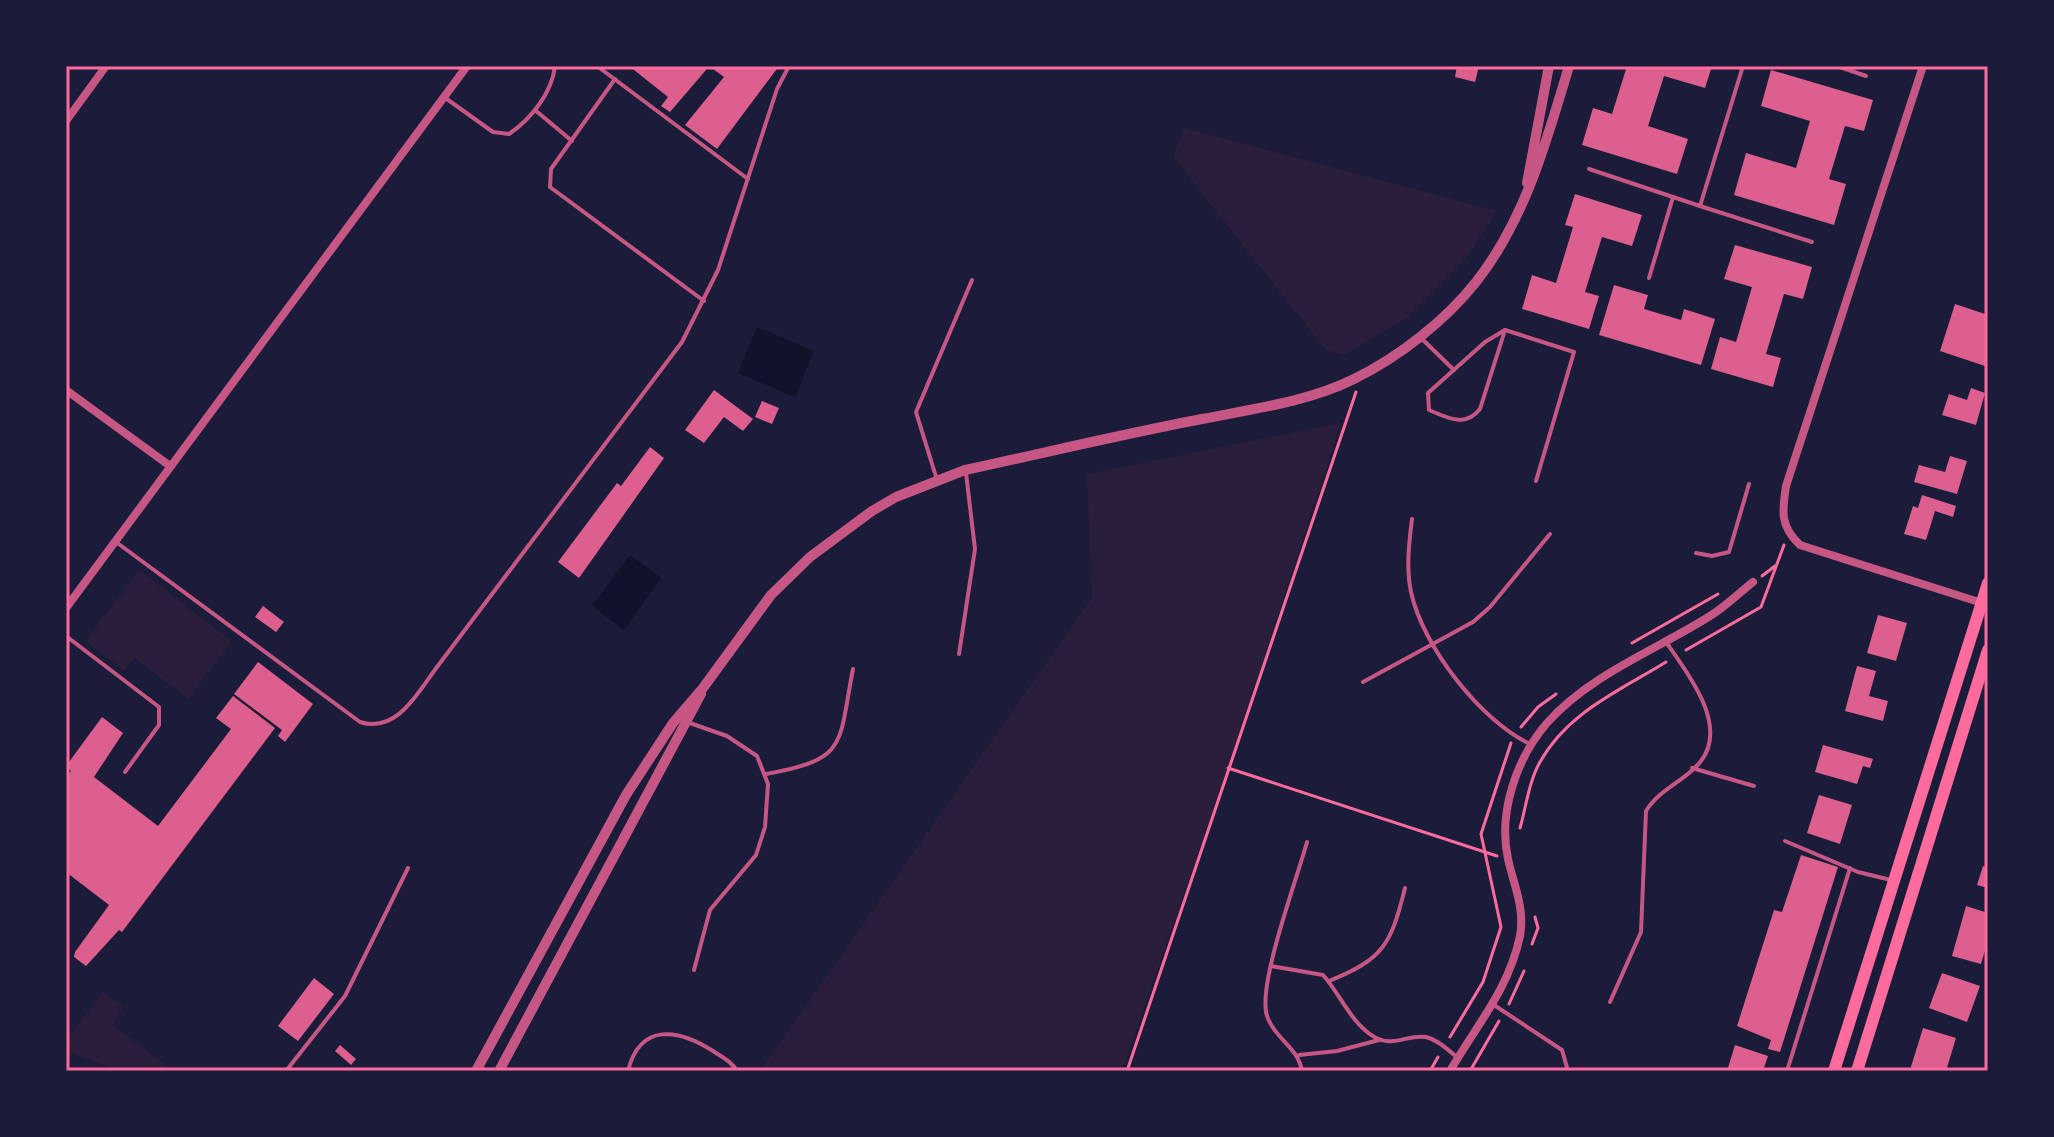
<svg xmlns="http://www.w3.org/2000/svg" width="2054" height="1137" viewBox="0 0 2054 1137" font-family="Jost,sans-serif">
<rect width="100%" height="100%" fill="#1b1b3a"/>
<g fill="#2a1e3b">
<path d="M1184 128 1497 211 1464 261 1408 317 1344 355 1326 350 1173 157Z"/>
<path d="M1341 423 1228 768 1122 1071H760L1092 598 1087 474Z"/>
<path d="M139 570 232 641 188 699 135 658 124 671 85 641Z"/>
<path d="M103 991 124 1007 112 1024 174 1071H119L66 1051V1041Z"/>
</g>
<g fill="#12122b">
<path d="M757 327 814 351 795 397 738 373Z"/>
<path d="M630 555 661 578 624 630 592 606Z"/>
</g>
<g fill="#dd5f8e">
<path d="M629 66H705L706 70 670 112 661 106 668 97Z"/>
<path d="M709 66H779L717 149 685 125 724 77Z"/>
<path d="M1457 66H1479L1475 82 1455 77Z"/>
<path d="M1627 66H1712L1705 88 1664 76 1648 126 1688 139 1677 174 1582 145 1593 108 1612 114Z"/>
<path d="M1771 70 1873 100 1864 131 1845 126 1829 179 1846 184 1834 225 1734 195 1746 153 1796 168 1810 121 1761 106Z"/>
<path d="M1575 194 1642 215 1632 246 1602 237 1585 292 1599 296 1589 329 1522 309 1532 275 1556 283 1573 227 1565 225Z"/>
<path d="M1735 245 1812 267 1803 299 1784 294 1766 354 1781 358 1773 387 1711 369 1720 337 1736 342 1752 287 1724 279Z"/>
<path d="M1614 285 1648 295 1644 309 1681 320 1684 309 1715 319 1701 365 1599 335Z"/>
<path d="M1955 304 1988 315V367L1940 351Z"/>
<path d="M1971 388 1985 393 1976 425 1942 415 1949 394 1967 400Z"/>
<path d="M714 390 753 419 743 431 724 417 704 443 685 430Z"/>
<path d="M762 401 779 408 772 424 755 417Z"/>
<path d="M650 447 664 458 579 578 558 562 617 483 621 486Z"/>
<path d="M1950 456 1967 461 1957 494 1914 482 1919 465 1945 472Z"/>
<path d="M1922 495 1956 506 1953 517 1935 511 1926 540 1904 534 1913 506 1918 508Z"/>
<path d="M263 606 284 622 276 632 255 617Z"/>
<path d="M1878 615 1907 623 1896 661 1867 653Z"/>
<path d="M258 662 313 704 285 742 278 736 282 730 234 694Z"/>
<path d="M1857 666 1876 671 1869 696 1888 701 1883 721 1845 711Z"/>
<path d="M233 696 275 728 122 932 119 930 86 966 74 957 75 952 109 905 66 872V778L71 771 66 766 102 717 123 733 94 777 158 826 231 729 216 718Z"/>
<path d="M1823 745 1873 759 1870 768 1863 766 1857 784 1815 772Z"/>
<path d="M1819 795 1852 805 1840 844 1807 833Z"/>
<path d="M1801 855 1838 867 1780 1052 1768 1049 1771 1040 1737 1026 1774 910 1782 912Z"/>
<path d="M1983 866 1988 868V888L1977 885Z"/>
<path d="M1966 906 1988 913V940L1981 964 1952 956Z"/>
<path d="M1942 973 1980 986 1967 1022 1929 1008Z"/>
<path d="M314 978 334 994 298 1041 278 1026Z"/>
<path d="M1923 1028 1956 1038 1946 1071 1910 1070Z"/>
<path d="M340 1045 356 1059 351 1065 335 1051Z"/>
<path d="M1735 1045 1768 1056 1763 1071H1727Z"/>
</g>
<g fill="none" stroke-linecap="round" stroke-linejoin="round">
<g stroke="#ff6b9d" stroke-width="3">
<path d="M1762 576 1775 566"/>
<path d="M1632 643 1718 594"/>
<path d="M1686 650 1761 607 1784 545"/>
<path d="M1521 727 1538 707 1556 694"/>
<path d="M1228 768 1497 856"/>
<path d="M1520 828C1526 807 1529 781 1540 762 1568 712 1619 691 1666 662"/>
<path d="M1532 944 1538 928 1535 917"/>
<path d="M1509 1004 1524 971"/>
<path d="M1450 1037 1483 982 1501 927 1481 834 1511 743"/>
<path d="M1127 1071 1356 392"/>
<path d="M1430 1071 1438 1057"/>
<path d="M1470 1071 1499 1021"/>
</g>
<g stroke="#c65784" stroke-width="4">
<path d="M597 66 748 179"/>
<path d="M1743 66 1700 206 1812 242"/>
<path d="M1837 66 1866 76"/>
<path d="M615 79 551 169 550 187 704 301"/>
<path d="M444 97 493 132 509 134C531 119 552 93 555 66"/>
<path d="M535 110 572 141"/>
<path d="M1589 169 1700 206"/>
<path d="M1649 278 1673 197"/>
<path d="M1505 330 1480 409C1465 428 1448 418 1429 410L1428 393 1485 342Z"/>
<path d="M1505 330 1574 352 1536 481"/>
<path d="M1421 338 1454 370"/>
<path d="M937 480 916 412 972 280"/>
<path d="M1412 519C1409 543 1406 568 1411 592 1423 647 1481 721 1530 744"/>
<path d="M116 542 360 722C397 734 418 692 437 667L682 342 718 270 777 89 789 66"/>
<path d="M1696 553 1712 556 1729 552 1749 484"/>
<path d="M66 636 159 707V725L125 772"/>
<path d="M959 654 975 549 966 473"/>
<path d="M1363 682 1473 622 1490 607 1550 534"/>
<path d="M687 722 727 736 757 756 768 784 765 827 756 855 710 910 694 970"/>
<path d="M1692 768 1754 786"/>
<path d="M766 774C849 759 838 745 853 669"/>
<path d="M1785 841 1858 872 1891 880"/>
<path d="M1271 966 1323 975C1341 995 1351 1024 1376 1038 1394 1047 1409 1034 1426 1037 1438 1040 1448 1050 1458 1058"/>
<path d="M1329 981C1384 959 1391 944 1405 888"/>
<path d="M1610 1002 1641 932 1646 811C1660 788 1686 781 1701 761 1729 725 1687 672 1666 642"/>
<path d="M1494 1005 1562 1050 1568 1071"/>
<path d="M1299 1055 1337 1051 1379 1040"/>
<path d="M286 1071 345 996 408 868"/>
<path d="M628 1071C640 1022 679 1029 713 1051 722 1057 731 1061 737 1071"/>
<path d="M1302 1071C1298 1047 1275 1039 1267 1016 1257 985 1297 879 1307 842"/>
<path d="M1787 1071 1850 868"/>
</g>
<g stroke="#c65784" stroke-width="8">
<path d="M1923 66 1786 486C1782 512 1780 526 1800 545L1982 603"/>
<path d="M66 121 106 66"/>
<path d="M66 390 170 466"/>
<path d="M66 608 467 66"/>
<path d="M1450 1071C1476 1026 1509 989 1520 936 1525 908 1514 886 1508 859 1498 813 1516 759 1547 723 1589 675 1658 649 1710 616 1725 607 1739 593 1753 582"/>
</g>
<g stroke="#c65784" stroke-width="10">
<path d="M1527 183 1549 66"/>
<path d="M476 1071 626 795 673 723 703 688 771 595 810 557 872 511 896 497 965 470C1044 453 1123 434 1202 419 1252 409 1308 402 1354 379 1399 357 1445 321 1476 282 1525 220 1547 140 1569 66"/>
<path d="M499 1071 701 694"/>
</g>
<g stroke="#ff6b9d" stroke-width="12">
<path d="M1834 1071 1988 583"/>
<path d="M1857 1071 1988 650"/>
</g>
</g>
<rect width="2054" height="1137" fill="none" stroke="#1b1b3a" stroke-width="136"/>
<rect x="68" y="68" width="1918" height="1001" fill="none" stroke="#ff6b9d" stroke-width="3"/>
</svg>
